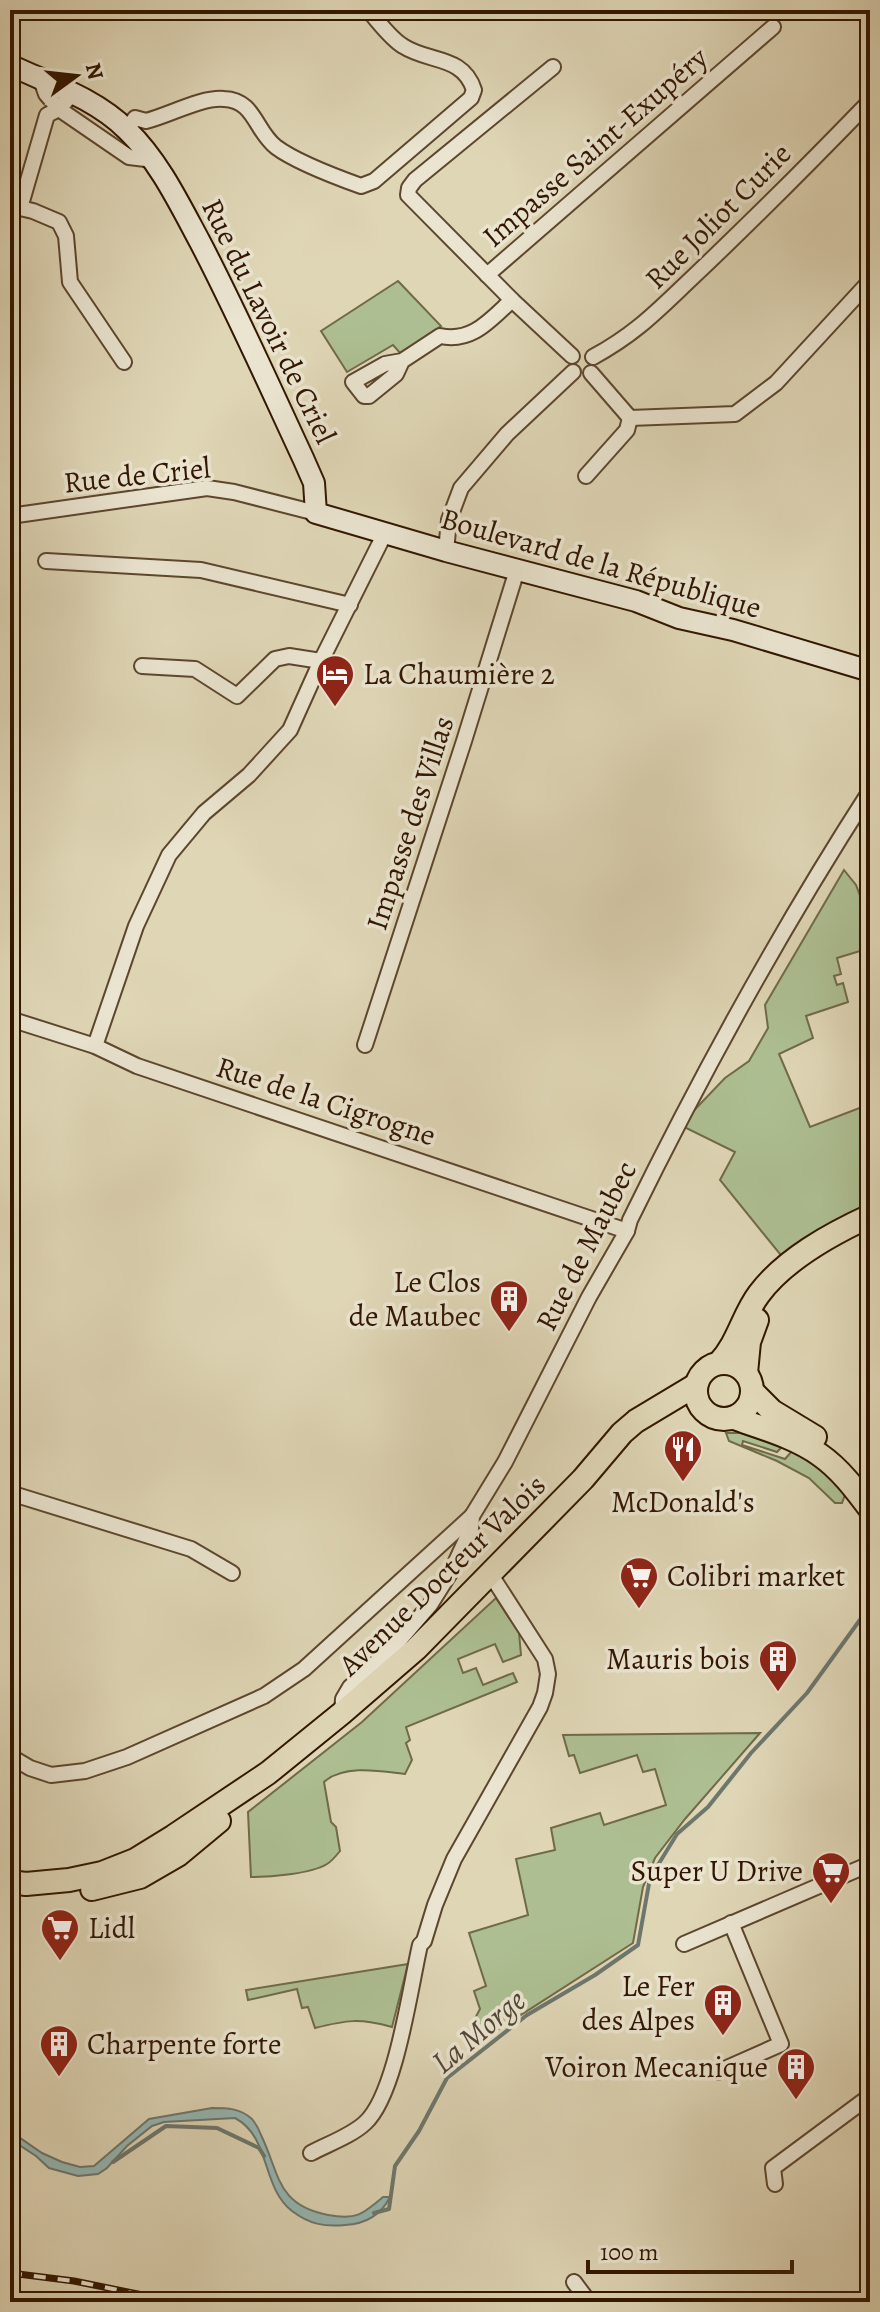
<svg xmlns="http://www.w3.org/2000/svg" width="880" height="2312" viewBox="0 0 880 2312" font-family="Alegreya,serif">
<rect width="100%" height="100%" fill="#dfd6b6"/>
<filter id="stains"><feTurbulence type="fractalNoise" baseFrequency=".0025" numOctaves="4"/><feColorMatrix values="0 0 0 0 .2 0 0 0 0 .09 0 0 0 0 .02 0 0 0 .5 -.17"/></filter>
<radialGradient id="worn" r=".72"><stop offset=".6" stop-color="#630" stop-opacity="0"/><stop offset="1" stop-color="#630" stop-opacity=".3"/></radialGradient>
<g fill="#adbf92" stroke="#706a49" stroke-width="2">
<path d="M398 281 441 326 401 354 393 345 347 372 321 331Z"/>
<path d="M844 870 856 885 870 922V948L837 958 841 974 834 976 837 985 843 983 848 1002 806 1016 813 1038 779 1054 810 1127 870 1104V1211L784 1259 720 1180 735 1152 680 1125 725 1078 749 1061 768 1028 765 1005Z"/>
<path d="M726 1433H741L783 1446 777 1452 743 1441 742 1445 785 1459 792 1451 826 1470 846 1492 842 1503H835L809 1478 777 1461 729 1441Z"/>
<path d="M496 1598 519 1633 521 1655 503 1662 495 1644 458 1659 463 1673 476 1668 483 1685 513 1673 517 1682 406 1727 410 1740 406 1743 412 1760 405 1774C380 1771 344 1764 324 1782L331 1822 336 1827 340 1851C336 1856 332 1861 327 1864 311 1874 269 1877 251 1877L248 1812 362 1722Z"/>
<path d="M760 1733 685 1819 655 1858 643 1887 633 1943 499 2029 478 2035 471 2026 480 2009 474 1991 486 1986 469 1933 528 1915 516 1859 555 1850 551 1828 600 1813 604 1825 666 1805 655 1769 643 1772 637 1755 580 1773 574 1755 569 1756 563 1735Z"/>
<path d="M408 1964 392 2027C359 2018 347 2020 315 2028L308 2007 302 2008 297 1989 248 2000 246 1990Z"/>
</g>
<path fill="#95b8b5" stroke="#6d776d" stroke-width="2" d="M212 2108C227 2108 240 2108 252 2119 256 2124 259 2129 261 2135 280 2174 276 2205 328 2215 356 2220 362 2215 383 2197H390C381 2215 365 2224 345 2225 324 2227 309 2224 292 2211 261 2187 271 2137 235 2118L164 2122 152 2126 127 2146 107 2168 98 2174 78 2176 49 2168 36 2156 10 2139V2131L42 2153 62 2162 80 2167 94 2166 149 2119Z"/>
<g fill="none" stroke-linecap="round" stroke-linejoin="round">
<g stroke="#6d776d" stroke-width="4">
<path d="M113 2162 166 2126 217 2128 259 2148 264 2156"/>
<path d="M374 2213 389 2209 395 2166 419 2131 447 2078 527 2015 595 1975 638 1945 650 1878 677 1834 708 1807 751 1753 807 1693 870 1606"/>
</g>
<g stroke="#5d462e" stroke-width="18">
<g id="street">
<path d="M553 67 415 180 409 188 408 195 512 300 572 356"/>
<path d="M41 80 46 94 59 109 129 157 154 160"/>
<path d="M73 93 59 109 47 115 20 208 33 211 59 222 66 236 70 282 124 362"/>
<path d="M127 129 135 118 146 121C170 115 201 97 224 99 255 100 255 131 276 147 296 162 336 177 361 186L374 181 471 98 474 90C463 55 429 63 403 46 390 38 379 22 368 10"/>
<path d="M487 275 773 27"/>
<path d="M593 357C637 333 658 310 693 277 753 220 812 161 870 101"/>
<path d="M402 361 396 374 369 396H364L353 382 385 364 402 361 440 336C472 343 490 320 512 300"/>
<path d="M591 373 630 418 735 414 776 383 870 281"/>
<path d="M586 476 627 430 630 418"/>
<path d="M10 516 207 488 234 492 316 513"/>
<path d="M446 551 449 520 461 488 507 434 573 372"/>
<path d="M46 561 201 570 350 605"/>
<path d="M142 666 195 669 237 696 275 659 289 656 321 661"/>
<path d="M10 1019 95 1046 137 1066 627 1231"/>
<path d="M365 1045 464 741 517 570"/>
<path d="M95 1046 136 926 169 855 204 813 249 775 290 730 321 661 385 533"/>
<path d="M10 1493 191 1549 232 1573"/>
<path d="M342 1713 343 1699 350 1687 398 1642 430 1605 452 1570 471 1529 472 1516 505 1462 589 1297 627 1231 630 1220C702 1073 781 929 870 791"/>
<path d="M10 1752 13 1758 30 1768 51 1775 85 1771 127 1757 264 1696 304 1669 472 1516"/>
<path d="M684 1944 870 1864"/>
<path d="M718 2072 781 2044 731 1923"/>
<path d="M311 2153C328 2144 351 2136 365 2123 396 2095 410 1988 420 1945L424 1941 435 1905 454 1859 540 1707 545 1693 548 1674 545 1659 491 1575"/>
<path d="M775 2184 773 2168 870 2096"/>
<path d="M574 2282 589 2302"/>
</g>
</g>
<g stroke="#321600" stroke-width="24">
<path id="secondary" d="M10 65C50 84 95 98 127 130 159 161 179 203 200 242 237 313 269 385 303 458L314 483 316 513 446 551 636 601 679 618 733 630 870 671"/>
</g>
<g stroke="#321600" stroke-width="26">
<g id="primary">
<circle cx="724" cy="1391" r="28"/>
<path d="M719 1363C738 1343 743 1315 759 1294 785 1259 831 1234 870 1216"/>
<path d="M746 1373 749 1342 757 1320"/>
<path d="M753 1392 772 1411 815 1437"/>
<path d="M734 1418C762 1428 795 1437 820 1455 840 1469 855 1489 870 1509"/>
<path d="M10 1882 26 1884 69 1880 102 1873 135 1860 174 1836 268 1773 342 1713 416 1649 583 1479 622 1433 636 1421 696 1385"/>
<path d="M92 1889 140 1877 178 1855 219 1821"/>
</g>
</g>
<use href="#street" stroke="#eae4d0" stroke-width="14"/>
<use href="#secondary" stroke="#eae4d0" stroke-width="20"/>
<use href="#primary" stroke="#dfd6b6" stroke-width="22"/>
<g stroke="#321600" stroke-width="7">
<path id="rail" d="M10 2273 74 2281 177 2302"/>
</g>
<use href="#rail" stroke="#eae4d0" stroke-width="4" stroke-dasharray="12" stroke-linecap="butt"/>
</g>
<defs>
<g id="hotel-pin" transform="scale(2)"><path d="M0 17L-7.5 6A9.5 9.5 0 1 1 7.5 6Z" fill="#8f2418" stroke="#eae4d0"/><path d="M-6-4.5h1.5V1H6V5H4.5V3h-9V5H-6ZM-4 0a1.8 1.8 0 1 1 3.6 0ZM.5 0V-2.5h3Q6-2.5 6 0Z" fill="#fff"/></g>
<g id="building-pin" transform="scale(2)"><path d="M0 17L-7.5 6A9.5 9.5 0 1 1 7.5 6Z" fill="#8f2418" stroke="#eae4d0"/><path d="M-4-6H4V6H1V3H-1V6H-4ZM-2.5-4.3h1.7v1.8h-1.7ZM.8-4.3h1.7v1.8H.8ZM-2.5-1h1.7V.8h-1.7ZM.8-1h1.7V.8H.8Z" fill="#fff"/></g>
<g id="restaurant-pin" transform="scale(2)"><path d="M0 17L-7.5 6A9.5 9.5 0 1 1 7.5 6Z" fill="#8f2418" stroke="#eae4d0"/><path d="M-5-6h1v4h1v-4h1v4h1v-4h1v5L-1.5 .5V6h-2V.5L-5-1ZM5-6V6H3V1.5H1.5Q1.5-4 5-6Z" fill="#fff"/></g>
<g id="supermarket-pin" transform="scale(2)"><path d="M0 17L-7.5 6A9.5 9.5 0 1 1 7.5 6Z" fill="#8f2418" stroke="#eae4d0"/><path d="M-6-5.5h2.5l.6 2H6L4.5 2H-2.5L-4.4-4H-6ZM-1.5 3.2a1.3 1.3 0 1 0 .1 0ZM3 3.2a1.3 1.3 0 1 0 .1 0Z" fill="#fff"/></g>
</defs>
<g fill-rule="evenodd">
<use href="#hotel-pin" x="335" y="674"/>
<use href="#building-pin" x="509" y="1299"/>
<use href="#restaurant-pin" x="683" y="1449"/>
<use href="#supermarket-pin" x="639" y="1576"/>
<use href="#building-pin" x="778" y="1659"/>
<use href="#supermarket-pin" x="831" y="1871"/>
<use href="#supermarket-pin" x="60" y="1928"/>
<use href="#building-pin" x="723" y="2003"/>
<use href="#building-pin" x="59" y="2044"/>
<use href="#building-pin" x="796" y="2067"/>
</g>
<g text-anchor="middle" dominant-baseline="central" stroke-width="7" stroke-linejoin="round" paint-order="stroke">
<g font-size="30" fill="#321600" stroke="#eae4d0">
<text transform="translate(595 147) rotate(-41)">Impasse Saint-Exupéry</text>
<text transform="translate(718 216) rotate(-45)">Rue Joliot Curie</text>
<text transform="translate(269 321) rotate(64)">Rue du Lavoir de Criel</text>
<text transform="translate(137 475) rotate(-6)">Rue de Criel</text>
<text transform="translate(601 563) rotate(16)">Boulevard de la République</text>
<text transform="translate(410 823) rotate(-72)">Impasse des Villas</text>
<text transform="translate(326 1101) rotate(18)">Rue de la Cigrogne</text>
<text transform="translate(586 1246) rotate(-63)">Rue de Maubec</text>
<text transform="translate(442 1575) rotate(-44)">Avenue Docteur Valois</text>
</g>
<g font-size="30" fill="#321600" stroke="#eae4d0" text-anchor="end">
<text x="363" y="674" text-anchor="start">La Chaumière 2</text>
<text x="481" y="1282">Le Clos<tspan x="481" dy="34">de Maubec</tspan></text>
<text x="683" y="1502" text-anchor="middle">McDonald's</text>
<text x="667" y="1576" text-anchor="start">Colibri market</text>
<text x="750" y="1659">Mauris bois</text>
<text x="803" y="1871">Super U Drive</text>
<text x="88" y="1928" text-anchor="start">Lidl</text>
<text x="695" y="1986">Le Fer<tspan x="695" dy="34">des Alpes</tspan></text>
<text x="87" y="2044" text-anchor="start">Charpente forte</text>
<text x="768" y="2067">Voiron Mecanique</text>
</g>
<g font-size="32" font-style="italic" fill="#504736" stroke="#eae4d0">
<text transform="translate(478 2031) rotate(-40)">La Morge</text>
</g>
</g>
<rect width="880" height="2312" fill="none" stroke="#dfd6b6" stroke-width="40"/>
<rect x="12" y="12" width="856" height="2288" fill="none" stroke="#321600" stroke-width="4"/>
<rect x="20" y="20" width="840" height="2272" fill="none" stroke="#321600" stroke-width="2"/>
<g transform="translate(76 76) rotate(75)" stroke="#eae4d0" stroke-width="6" paint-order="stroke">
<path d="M0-6L14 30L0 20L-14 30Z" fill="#321600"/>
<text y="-12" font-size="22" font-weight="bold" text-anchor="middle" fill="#321600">N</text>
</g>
<path d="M588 2260v12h204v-12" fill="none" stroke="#321600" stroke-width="4"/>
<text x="600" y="2260" font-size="24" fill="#321600" stroke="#eae4d0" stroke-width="6" paint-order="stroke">100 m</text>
<rect width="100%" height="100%" filter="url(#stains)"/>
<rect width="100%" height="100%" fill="url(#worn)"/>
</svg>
